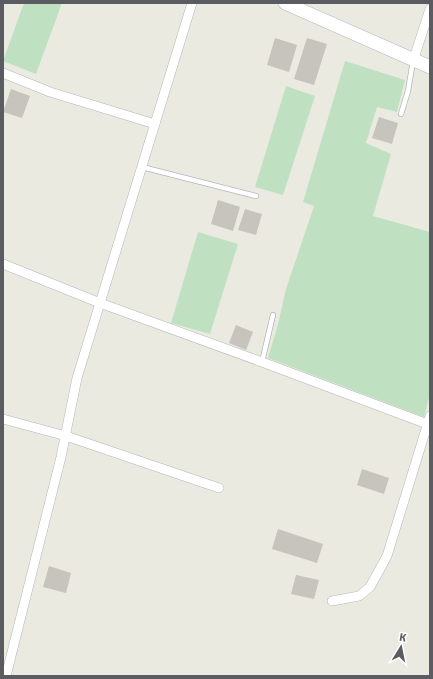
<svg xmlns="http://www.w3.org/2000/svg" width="433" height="679" viewBox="0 0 433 679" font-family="Signika,sans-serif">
<rect width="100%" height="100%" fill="#ebeae1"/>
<g fill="#bfe1c2">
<path d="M24 3H62L36 74 3 61Z"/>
<path d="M345 61 405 80 397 112 377 107 366 143 391 154 373 216 430 232V394L424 417 268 358 278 324 286 289 314 206 303 202Z"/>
<path d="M286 86 315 96 283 195 255 187Z"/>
<path d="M198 232 238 244 210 334 171 323Z"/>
</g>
<g fill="#c7c4be">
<path d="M275 38 297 45 289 72 267 65Z"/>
<path d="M307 38 327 44 314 85 294 79Z"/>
<path d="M11 89 30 96 22 118 3 112Z"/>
<path d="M379 117 398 123 392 144 372 138Z"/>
<path d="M218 200 240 207 233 231 211 224Z"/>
<path d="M245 209 262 214 256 235 238 230Z"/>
<path d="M236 325 253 332 246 350 229 343Z"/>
<path d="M362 469 389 478 384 494 357 485Z"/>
<path d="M278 529 323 544 317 563 272 549Z"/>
<path d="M49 566 71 573 66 593 43 587Z"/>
<path d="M296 575 319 580 314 599 291 594Z"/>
</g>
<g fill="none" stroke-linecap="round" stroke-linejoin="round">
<g stroke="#b4b6bb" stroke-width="6">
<g id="lane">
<path d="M401 114 408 91 413 61"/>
<path d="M142 167 256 196"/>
<path d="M262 362 273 315"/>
</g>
</g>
<g stroke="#b4b6bb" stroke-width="10">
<g id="street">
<path d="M413 61 430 9"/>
<path d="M3 73 50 92 155 124"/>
<path d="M3 264 100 303 262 362 430 425"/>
<path d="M3 419 66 436 219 488"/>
<path d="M332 601 359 596 370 587 387 556 430 416"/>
<path d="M6 676 61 457 77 378 192 3"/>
</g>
</g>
<g stroke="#b5b7bd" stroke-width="14">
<path id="secondary" d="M285 3 430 67"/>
</g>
<use href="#lane" stroke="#fff" stroke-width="4.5"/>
<use href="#street" stroke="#fff" stroke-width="9"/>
<use href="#secondary" stroke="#fff" stroke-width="13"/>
</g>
<rect width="433" height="679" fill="none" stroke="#5a5c61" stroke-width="8"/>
<g transform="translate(401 647) rotate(10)" stroke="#ffffff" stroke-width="3" paint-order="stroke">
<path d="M0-3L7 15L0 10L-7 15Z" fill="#5a5c61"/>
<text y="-6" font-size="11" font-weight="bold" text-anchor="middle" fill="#5a5c61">K</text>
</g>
</svg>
